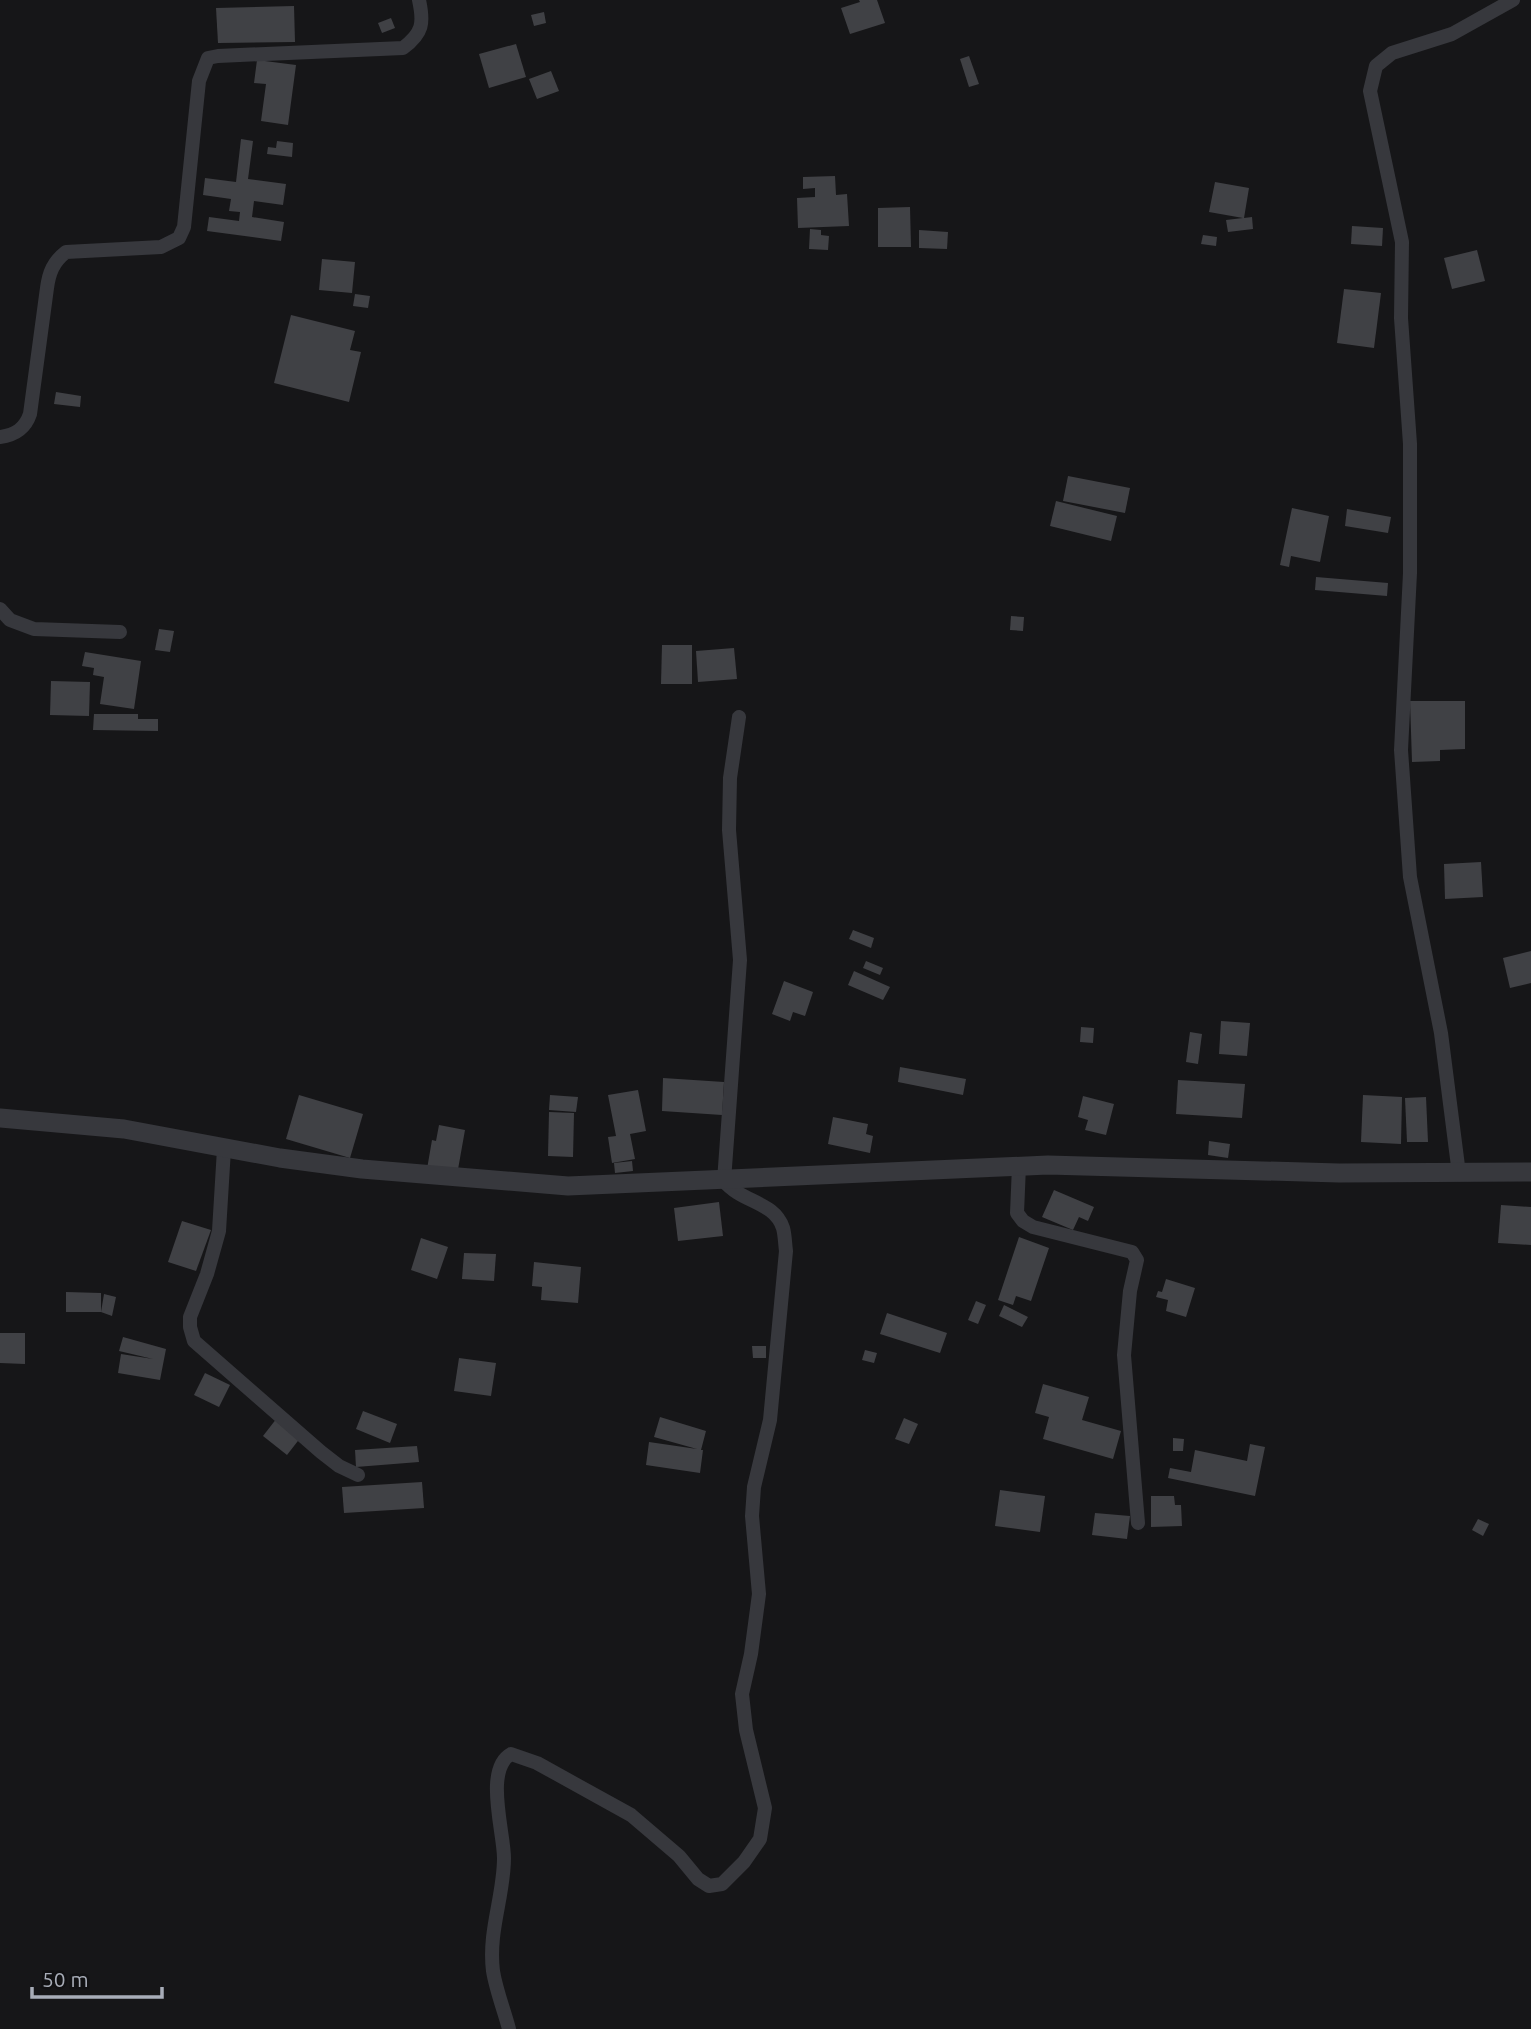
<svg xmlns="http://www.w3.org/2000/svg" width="1531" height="2029" viewBox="0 0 1531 2029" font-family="Ubuntu,sans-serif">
<rect width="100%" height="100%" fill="#161618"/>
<g fill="#404145">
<path d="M859 0H877L885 23 850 34 841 8 860 2Z"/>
<path d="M294 6 295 42 218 43 216 8Z"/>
<path d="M544 12 546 23 534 26 531 15Z"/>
<path d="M391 18 395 28 382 33 378 23Z"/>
<path d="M516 44 526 77 489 88 479 54Z"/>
<path d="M969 56 979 84 969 87 960 59Z"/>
<path d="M257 60 296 65 288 125 261 121 266 84 254 83Z"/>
<path d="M551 71 559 91 537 99 529 79Z"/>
<path d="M241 139 253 141 248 179 286 184 283 205 254 201 252 217 284 222 281 241 207 231 209 217 239 221 240 212 229 211 231 199 203 195 205 178 236 182Z"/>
<path d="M277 141 293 143 292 157 267 154 268 147 276 148Z"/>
<path d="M835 176 836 195 847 194 849 226 798 228 797 198 815 197V188L803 189V177Z"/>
<path d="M1215 182 1249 188 1244 218 1252 217 1253 229 1228 232 1226 220 1243 218 1209 212Z"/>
<path d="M910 207 911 247H878V208Z"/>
<path d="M1352 226 1383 228 1382 246 1351 244Z"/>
<path d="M810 229 821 230V235L829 236 828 250 809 249Z"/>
<path d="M919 230 948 232 947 249 919 248Z"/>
<path d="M1203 235 1217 237 1216 246 1201 244Z"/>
<path d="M1477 250 1485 281 1452 289 1444 258Z"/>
<path d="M322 259 355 262 352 293 319 290Z"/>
<path d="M1344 289 1381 293 1374 348 1337 343Z"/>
<path d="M355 294 370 296 368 308 353 306Z"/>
<path d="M291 315 355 331 350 350 361 352 349 402 274 383Z"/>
<path d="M56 392 81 396 80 407 54 404Z"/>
<path d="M1068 476 1130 488 1125 513 1063 501Z"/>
<path d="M1056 501 1117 516 1111 541 1050 526Z"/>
<path d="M1292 508 1329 516 1320 562 1291 556 1289 567 1280 565Z"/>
<path d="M1347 509 1391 517 1388 533 1345 526Z"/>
<path d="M1316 577 1388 583 1387 596 1315 590Z"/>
<path d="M1011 616 1024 617 1023 631 1010 630Z"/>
<path d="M159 629 174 631 170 652 155 650Z"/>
<path d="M662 645H692V684H661Z"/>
<path d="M734 648 737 679 698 682 696 651Z"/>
<path d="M85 652 141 661 134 709 100 704 104 677 93 675 94 668 82 666Z"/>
<path d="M51 681 90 682 89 716 50 715Z"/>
<path d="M1410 701H1465V749L1440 750V761L1412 762Z"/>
<path d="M94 714H138V719H158V731L93 730Z"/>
<path d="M1481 862 1483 897 1445 899 1444 864Z"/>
<path d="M853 930 874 938 871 948 849 939Z"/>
<path d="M1531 951V983L1510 988 1503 958Z"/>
<path d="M866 961 883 968 880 975 863 968Z"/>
<path d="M854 971 890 987 883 1000 848 985Z"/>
<path d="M784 981 813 992 805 1016 793 1012 790 1021 772 1014Z"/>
<path d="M1221 1021 1250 1023 1247 1056 1219 1054Z"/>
<path d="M1081 1027 1094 1028 1093 1043 1080 1042Z"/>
<path d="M1190 1032 1202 1034 1198 1064 1186 1062Z"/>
<path d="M900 1067 966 1079 963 1095 898 1082Z"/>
<path d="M663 1078 724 1082 722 1115 662 1111Z"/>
<path d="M1178 1080 1245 1084 1242 1118 1176 1114Z"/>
<path d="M638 1090 646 1131 630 1134 635 1159 612 1163 608 1137 616 1136 608 1095Z"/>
<path d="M299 1095 363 1114 350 1158 286 1139Z"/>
<path d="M550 1095 578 1097 576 1112 549 1110Z"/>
<path d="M1363 1095 1402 1097 1401 1144 1361 1142Z"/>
<path d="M1083 1096 1114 1104 1106 1135 1085 1130 1088 1120 1078 1117Z"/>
<path d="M1426 1097 1428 1142H1407L1405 1098Z"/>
<path d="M549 1112 574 1113 573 1157 548 1156Z"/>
<path d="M833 1117 868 1124 866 1134 873 1136 870 1153 828 1144Z"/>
<path d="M439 1125 465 1130 457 1175 427 1169 432 1140 436 1141Z"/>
<path d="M1209 1141 1230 1144 1228 1158 1208 1155Z"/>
<path d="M632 1161 633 1171 615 1173 614 1163Z"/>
<path d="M1054 1190 1094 1207 1088 1221 1079 1217 1073 1230 1042 1217Z"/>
<path d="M719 1202 723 1236 678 1241 674 1208Z"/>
<path d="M1501 1205 1531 1207V1245L1498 1243Z"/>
<path d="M182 1221 211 1230 196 1271 168 1262Z"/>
<path d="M1019 1237 1049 1248 1031 1301 1016 1296 1013 1305 998 1300Z"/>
<path d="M421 1238 448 1247 437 1279 411 1270Z"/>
<path d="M464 1253 496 1254 494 1281 462 1279Z"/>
<path d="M534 1262 581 1267 578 1303 541 1300 542 1287 532 1286Z"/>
<path d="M1166 1279 1195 1288 1186 1317 1166 1311 1168 1300 1156 1297 1158 1291 1162 1292Z"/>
<path d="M66 1292 101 1293V1312L104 1294 116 1297 112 1316 101 1312H66Z"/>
<path d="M976 1301 986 1305 978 1324 968 1320Z"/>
<path d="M1004 1305 1028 1317 1022 1327 999 1316Z"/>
<path d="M887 1313 947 1333 940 1353 880 1334Z"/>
<path d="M0 1333H25V1364L0 1363Z"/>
<path d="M123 1337 166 1349 160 1380 118 1373 121 1354 153 1359 119 1351Z"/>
<path d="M752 1346H766V1358H753Z"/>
<path d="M865 1350 877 1353 874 1363 862 1360Z"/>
<path d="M459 1358 496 1363 491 1396 454 1391Z"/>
<path d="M205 1373 230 1385 219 1407 194 1395Z"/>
<path d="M1043 1384 1089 1397 1082 1420 1121 1431 1113 1459 1043 1439 1049 1417 1035 1413Z"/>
<path d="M363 1411 397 1424 390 1443 356 1429Z"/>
<path d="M660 1417 706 1431 701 1450H703L700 1473 646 1465 649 1442 697 1449 654 1437Z"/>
<path d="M277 1418 301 1437 287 1455 263 1436Z"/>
<path d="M904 1418 918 1424 909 1444 895 1439Z"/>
<path d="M1173 1438 1184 1439 1183 1451H1173Z"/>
<path d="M1250 1444 1265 1447 1255 1496 1168 1478 1170 1468 1191 1472 1195 1450 1247 1461Z"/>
<path d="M417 1446 419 1462 356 1467 355 1450Z"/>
<path d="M422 1482 424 1508 344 1513 342 1487Z"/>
<path d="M1000 1490 1045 1496 1040 1532 995 1526Z"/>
<path d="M1151 1496H1174L1175 1505H1181L1182 1526 1151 1527Z"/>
<path d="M1095 1513 1130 1516 1127 1539 1092 1535Z"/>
<path d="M1478 1519 1489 1524 1483 1536 1472 1530Z"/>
</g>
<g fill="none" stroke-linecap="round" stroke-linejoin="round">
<g stroke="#37383d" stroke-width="14">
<path d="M0 437C15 435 25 429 30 414L47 288C49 273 53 262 66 252L161 247 179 238 184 227 199 81 208 58 218 56 403 48C423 33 424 23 419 0"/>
<path d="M0 609 10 620 34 629 120 632"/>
<path d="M224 1149 219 1231 207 1274 190 1317V1327L194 1341 321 1452 339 1466 358 1475"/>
<path d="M1019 1166 1017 1213 1023 1221 1033 1227 1132 1252 1137 1260 1130 1291 1124 1355 1138 1523"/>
<path d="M1459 1174 1441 1033 1410 877 1401 750 1410 573V444L1401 318 1402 242 1370 91 1376 66 1392 53 1452 34 1513 0"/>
<path d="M509 2029C504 2010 496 1990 493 1971 488 1931 504 1896 504 1858 504 1832 484 1769 511 1754L537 1763 631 1815 679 1856 698 1879 709 1886 722 1884 744 1862 760 1839 765 1808 746 1730 742 1694 751 1654 759 1594 752 1516 754 1487 770 1420 786 1251C785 1244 785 1235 783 1228 774 1201 742 1203 724 1181L740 960 729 830 730 778 739 717"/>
</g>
<path stroke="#37383d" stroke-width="19" d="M0 1118 124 1129 280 1158 362 1169 568 1186 1048 1165 1339 1173 1531 1172"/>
</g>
<path d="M32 1987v10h130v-10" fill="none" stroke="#a8adb8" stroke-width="3.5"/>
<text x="42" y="1987" font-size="21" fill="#a8adb8" stroke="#111113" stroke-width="5" paint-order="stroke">50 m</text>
</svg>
